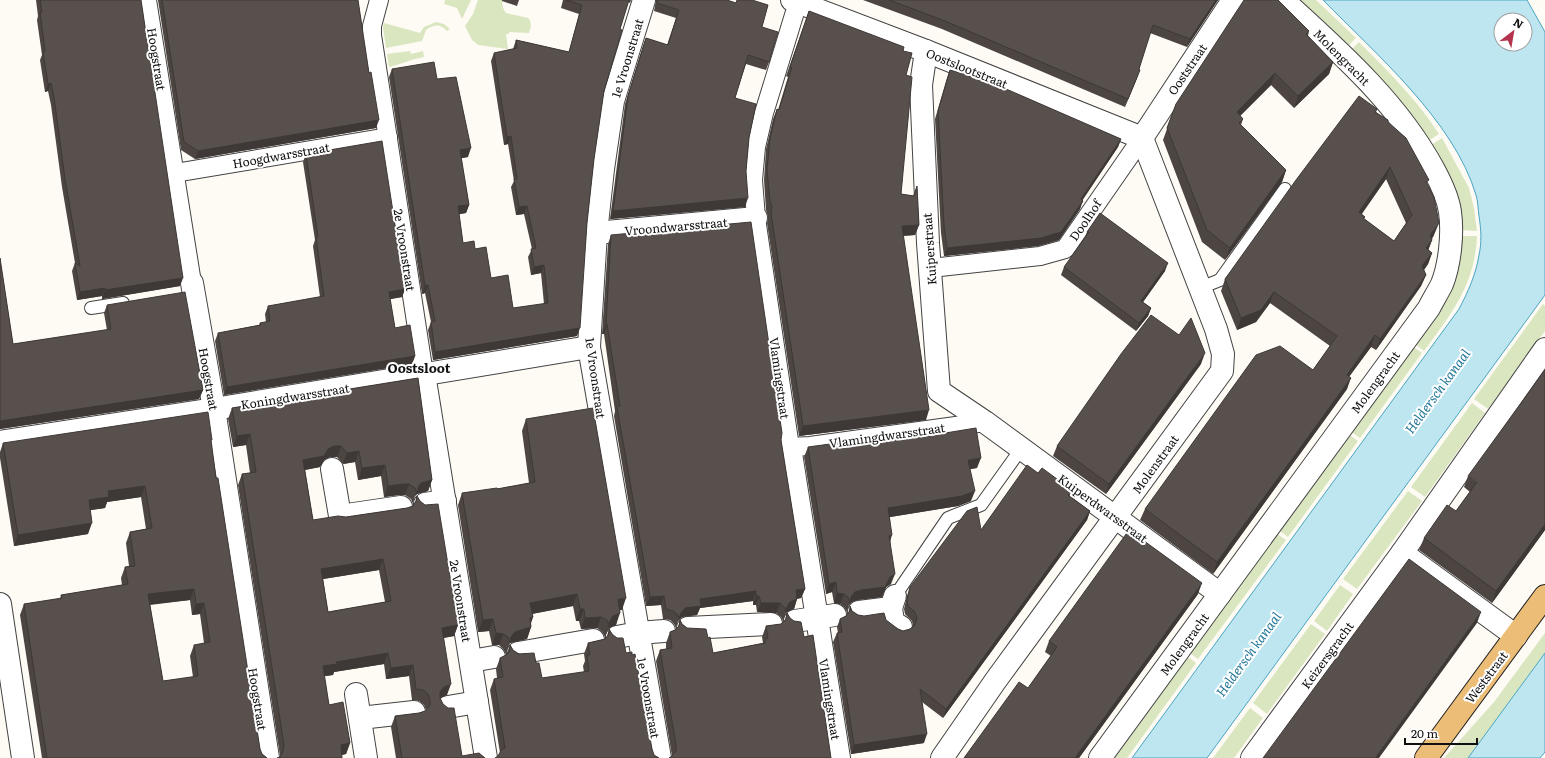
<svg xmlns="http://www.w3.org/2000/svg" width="1545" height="758" viewBox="0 0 1545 758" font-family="Literata,serif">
<rect width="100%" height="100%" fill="#fefaf4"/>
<g fill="#dae6c0">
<path d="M445 0H471L462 19 457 8 444 4Z"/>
<path d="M478 0H502L503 8 506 13 528 18 530 20 531 26 529 33 509 32V34H506L508 49 478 45 472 40 465 26 473 14Z"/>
<path d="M1294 0H1316L1356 38 1344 50Z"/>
<path d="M436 22 444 24 450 29 447 31C439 23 434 25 426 30L422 41 386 48 383 28 384 23 420 33 424 27Z"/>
<path d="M1359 42C1388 71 1417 100 1439 134L1425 143 1348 53Z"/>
<path d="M410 51 411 54 423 51 424 57C411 59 402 64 389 67L387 54Z"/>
<path d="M1442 138 1469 188 1474 208 1477 231 1460 230 1428 147Z"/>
<path d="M1459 236H1477C1475 285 1451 314 1424 351L1411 341Z"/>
<path d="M1543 304 1545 306V331L1488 409 1474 399Z"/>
<path d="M1409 344 1422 353 1360 438 1347 429Z"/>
<path d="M1472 403 1485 413 1425 497 1411 487Z"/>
<path d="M1345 432 1358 441 1288 537 1276 528Z"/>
<path d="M1408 491 1422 501 1357 589 1343 579Z"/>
<path d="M1273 531 1286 540 1198 659 1186 650Z"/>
<path d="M1340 585 1353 594 1327 631 1314 621Z"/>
<path d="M1311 624 1325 634 1267 714 1253 703Z"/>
<path d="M1545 633V653L1468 758H1444L1494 702Z"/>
<path d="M1184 654 1196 663 1127 758H1108Z"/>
<path d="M1250 708 1263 718 1234 758H1213Z"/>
</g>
<g fill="#bde6f1" stroke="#4ba4c1" fill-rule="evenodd">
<path d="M1323 0H1527L1545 32V295L1207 758H1132L1459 309C1468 292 1476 274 1479 255 1482 242 1481 229 1479 216 1478 209 1478 201 1476 195 1454 121 1376 54 1323 0ZM1501 20H1525V44H1501Z"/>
<path d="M1545 653V752L1540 758H1468Z"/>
</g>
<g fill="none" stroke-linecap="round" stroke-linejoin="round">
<g stroke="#434343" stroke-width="14">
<g id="service">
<path d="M1200 288 1220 280 1285 189"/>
<path d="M91 308 123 303"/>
<path d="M895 596 948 518 981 505 1021 449"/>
</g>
</g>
<g stroke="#434343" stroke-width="20">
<g id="pedestrian">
<path d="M147 0 192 283"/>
<path d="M379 0 372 26V35L424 374"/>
<path d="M798 2 764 113 756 147 753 180 756 218 790 447 810 446 985 422"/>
<path d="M175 173 388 137"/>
<path d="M931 268 1040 256 1065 249 1142 138"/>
</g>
</g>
<g stroke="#434343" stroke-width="24">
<g id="minor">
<path d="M644 0 613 101 603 169 596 233 589 347 660 758"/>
<path d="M792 0 926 51 1142 138"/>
<path d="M926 51 921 85 928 243 939 391 985 422 1220 594"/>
<path d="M1142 138 1233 0"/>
<path d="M596 233 756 218"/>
<path d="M192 283 214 409 268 758"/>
<path d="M424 374 486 758"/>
<path d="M0 442 214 409 589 347"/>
<path d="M790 447 839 758"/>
<path d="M332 469 340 516 401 507"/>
<path d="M425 504 445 501"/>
<path d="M1402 553 1516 636"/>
<path d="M0 604 23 758"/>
<path d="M891 608 893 622 901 627"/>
<path d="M859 612 891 608 895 596"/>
<path d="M795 621 835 615"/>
<path d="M688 628 771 624"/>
<path d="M617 637 638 633 664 631"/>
<path d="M518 653 593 640"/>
<path d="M471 661 494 657"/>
<path d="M356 694 366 758"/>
<path d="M448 707 477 702"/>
<path d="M360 718 414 712"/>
<path d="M942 758 996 680 1222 371 1223 354 1216 329 1142 138"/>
<path d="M1100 758 1429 308C1433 300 1438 292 1442 284 1450 264 1453 233 1450 212 1448 197 1441 183 1434 170 1398 103 1339 51 1283 0"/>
<path d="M1252 758 1402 553 1545 349"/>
</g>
</g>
<g stroke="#212121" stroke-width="24">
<path id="primary" d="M1426 758 1545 596"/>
</g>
<use href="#service" stroke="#fff" stroke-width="12"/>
<use href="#pedestrian" stroke="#fff" stroke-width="18"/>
<use href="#minor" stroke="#fff" stroke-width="22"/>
<use href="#primary" stroke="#ecbd76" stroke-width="22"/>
</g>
<g fill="#4c4542" fill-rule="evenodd">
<path d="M36 0H141L180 286 102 299V296L77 300 72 271 75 263 62 187 51 105 48 91 45 92 40 60 42 55 37 20 38 16Z"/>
<path d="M158 0H358L376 128 195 159 181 150Z"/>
<path d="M502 0H519L517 6 502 1Z"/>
<path d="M563 0H631L630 3 628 2 620 29 604 91 594 159 587 223 577 336 433 360 428 330 431 322 425 293 422 294 389 77 392 69 437 79 468 157 461 158 469 205 466 213 459 214 463 243 475 249 491 278 513 308 544 304 541 273 531 275 528 257 532 249 524 214 516 215 511 187 514 181 508 144 504 145 491 61 494 53 513 49 516 40 569 52 579 14 561 8Z"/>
<path d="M656 0H727L762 27 769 62 766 70 746 64 735 98 749 138 746 171 745 207 610 219 625 104 643 46 646 38 667 45 676 18 654 11Z"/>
<path d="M863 0H1218L1187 47 1150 33 1139 69 1137 78 1125 107 942 29Z"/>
<path d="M809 11 903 51 906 75 901 194 913 196 917 186 919 225 915 235 903 236 926 420 799 436 767 223 768 217 766 210 764 180 766 149 773 119 777 109 778 110 788 77 786 76Z"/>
<path d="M1309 31 1308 36 1333 62 1329 74 1294 108 1271 85 1240 116 1243 119 1241 125 1286 170 1282 182 1225 260 1202 242 1163 140 1176 104Z"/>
<path d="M950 70 1121 139 1118 147 1082 200 1080 209 1059 240 1038 246 944 256 941 233 935 119 947 78Z"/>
<path d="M1377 109 1376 112 1388 122 1427 184 1434 235 1432 239V240L1428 250 1432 253 1428 264 1424 270 1426 275 1421 286 1376 350 1371 347 1349 377 1347 389 1213 574 1140 520 1145 509 1313 370 1330 346 1270 303 1256 322 1237 330 1221 291 1225 279ZM1386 179 1406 223 1394 241 1364 219 1365 217 1361 214Z"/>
<path d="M306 154 405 289 402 297 390 299 395 328 415 356 412 364 224 395 215 341 218 333 259 325 260 323 266 322 265 314 268 306 320 297 313 246 315 240 303 162Z"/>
<path d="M611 235 781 440 805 589 801 598 797 599 794 609 787 612 786 613 783 621 781 617 776 613 757 612 756 605H753V601L700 608 697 615 682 617 678 621 676 628 674 624 670 620 663 619 661 605 646 606 614 416 615 411 604 334H602L608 244Z"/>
<path d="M0 258 13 344 107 330 104 313 107 305 203 390 199 399 0 429Z"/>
<path d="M1064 267 1165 271 1143 302 1151 308 1148 316 1136 331 1061 275Z"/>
<path d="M1201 364 1106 494 1053 456 1057 446Z"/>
<path d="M418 378 432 480 428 491 417 494 415 496 413 504 411 499 405 495H399L384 497 381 476 358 480 355 462 343 464 337 457H330L324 460 320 467 305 470 313 520 346 517 407 508 413 506 415 504 417 496 458 625 454 636 443 638 447 695 440 698 462 756 485 758H396L391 727 395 716 419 713 425 711 426 710 424 705 419 701 412 700 409 676 386 679 384 664 334 672 333 675 324 676 329 705 350 743 346 754 341 755 280 757V756L238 485 242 474 250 473 246 445 233 447 228 419 232 408ZM379 570 385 602 328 612 323 579Z"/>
<path d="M526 419 622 610H619L616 625 609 628 605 637 602 632 597 628 581 629 579 621H576L573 606 532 614 533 617 531 623V627L527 639 510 643 509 645 506 654 503 649 499 645H492L489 631 478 632 458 505 462 493 497 489 529 483 522 431Z"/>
<path d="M3 443H211L260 749 262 754 267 758H42L20 615 24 604 60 599 61 595 122 585 121 578 125 567 129 566 126 543 130 532 146 529 141 497 107 502 105 508 90 510 88 534 14 546 0 458V452ZM190 600 192 615 200 614 204 643 194 645 190 656 193 677 163 681 150 605Z"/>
<path d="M808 447 977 468 970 469 971 501 958 506 890 517 891 584 886 587 882 597 857 600 852 602 849 605 847 612 844 607 840 604 834 603 832 592 826 594 804 457Z"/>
<path d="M1038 473 1076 493 1074 499 1090 511 1087 520 943 718 922 702 924 743 851 754 833 642 837 633H838L837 627 840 619 846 616 848 614 850 606 852 611 858 615 886 620 898 629 903 631 910 629 913 626 912 621 905 614 904 609 907 596 910 587 981 530Z"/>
<path d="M1468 476 1545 530 1492 603 1419 550 1424 538 1456 511 1470 492 1464 487Z"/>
<path d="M1198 594 1079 758H964L1028 688 1051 656 1045 652 1049 641Z"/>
<path d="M787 613 790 618 804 637 672 756 656 661 660 650 666 649V643L670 632 675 630 678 627 680 620 682 624 687 628 708 638 713 653 763 643 762 637 766 626 781 624 785 620Z"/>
<path d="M609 629 612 634 626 653 652 749 654 755 498 756 500 753 490 690 494 679 497 678 496 669 500 658 506 655 510 645 513 650 536 663 542 678 584 672 583 666 585 661 584 654 588 643 605 639 607 636Z"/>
</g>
<g fill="#3e3836">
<path d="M1216 0H1218L1187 47 1190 39Z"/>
<path d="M1333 62 1329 74 1294 108 1298 96Z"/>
<path d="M1140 70 1137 78 1125 107 1128 99Z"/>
<path d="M1275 73 1271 85 1232 124 1237 112Z"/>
<path d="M51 83 48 91 45 92 48 84Z"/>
<path d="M379 120 376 128 195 159 198 151Z"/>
<path d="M511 136 508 144 504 145 507 137Z"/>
<path d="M1121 139 1118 147 1078 207 1081 199Z"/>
<path d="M471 148 468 157 457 159 460 150Z"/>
<path d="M1390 167 1386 179 1355 224 1359 212Z"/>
<path d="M1286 170 1282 182 1225 260 1230 248Z"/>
<path d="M748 198 745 207 610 219 613 211Z"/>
<path d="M1083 201 1080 209 1059 240 1038 246 944 256 947 248Z"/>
<path d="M469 205 466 213 455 215 458 206Z"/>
<path d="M527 206 524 214 516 215 519 207Z"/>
<path d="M1439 223 1434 235 1426 247 1430 235Z"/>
<path d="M919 225 915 235 898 236 902 226Z"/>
<path d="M1087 232H1089L1084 240Z"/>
<path d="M1432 240 1428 251 1426 248Z"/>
<path d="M1432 253 1428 264 1418 278 1422 266Z"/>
<path d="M1168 263 1165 271 1138 309 1141 301Z"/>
<path d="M544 265 541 273 531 275 534 267Z"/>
<path d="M1426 275 1421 286 1376 350 1380 339Z"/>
<path d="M183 278 180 286 102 299 105 290Z"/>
<path d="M428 285 425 293 422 294 425 286Z"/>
<path d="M105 288 102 296 77 300 80 292Z"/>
<path d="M405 289 402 297 386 300 389 292Z"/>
<path d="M1274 292 1270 303 1256 322 1237 330 1241 318Z"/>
<path d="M1151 308 1148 316 1136 331 1139 323Z"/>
<path d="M606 324H607L604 334H602Z"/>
<path d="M580 328 577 336 433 360 435 352Z"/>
<path d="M1375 335 1371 347 1342 386 1347 375Z"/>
<path d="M1205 353 1201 364 1106 494 1109 484Z"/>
<path d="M415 356 412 364 224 395 227 387Z"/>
<path d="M1351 378 1347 389 1213 574 1217 562Z"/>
<path d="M203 390 199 399 0 429V421Z"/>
<path d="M929 410 926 420 799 436 803 426Z"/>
<path d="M250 434 246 445 233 447 237 436Z"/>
<path d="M334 446H341L337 457H330L324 460 320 467 299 471 303 460Z"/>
<path d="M359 451 355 462 343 464 347 453Z"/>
<path d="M981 458 977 468 965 470 968 460Z"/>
<path d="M385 465 381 476 358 480 362 468Z"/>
<path d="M432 480 428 491 417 494 415 496 418 488 421 483Z"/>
<path d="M403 484H409L405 495H399L384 497 388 486Z"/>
<path d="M145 486 141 497 107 502 105 508 85 511 89 500 108 491Z"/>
<path d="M975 491 971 501 958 506 884 518 888 508Z"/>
<path d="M1076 493 1073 502 1068 495Z"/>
<path d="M1090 511 1087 520 943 718 946 709Z"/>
<path d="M92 523 88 534 14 546 18 535Z"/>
<path d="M1545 524V530L1492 603 1496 591Z"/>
<path d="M892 535 889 545V536Z"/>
<path d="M383 559 379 570 317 580 321 569Z"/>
<path d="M895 574 891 584 886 587 882 597 857 600 852 602 849 605 851 597 855 592Z"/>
<path d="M836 582 832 592 826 594 829 584Z"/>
<path d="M1202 583 1198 594 1079 758H1075Z"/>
<path d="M194 589 190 600 144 605 148 594Z"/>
<path d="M805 589 801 598 793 599 796 590Z"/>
<path d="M756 591 753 601 700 608 697 615 682 617 678 621 681 613 685 608 700 599Z"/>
<path d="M837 593 844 594 840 604 834 603Z"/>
<path d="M577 594 573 606 526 615 530 603Z"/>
<path d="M664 596 661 605 646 606 650 597Z"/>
<path d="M756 596H759L756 605H753Z"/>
<path d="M626 598 622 610 613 611 618 599Z"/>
<path d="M797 599 794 609 787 612 786 613 787 607 790 602Z"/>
<path d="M204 603 200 614 192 615 196 604Z"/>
<path d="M761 603H780L776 613 757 612Z"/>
<path d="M580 609H584L579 621H576Z"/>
<path d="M1481 612 1477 623 1379 758H1375Z"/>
<path d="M620 613 616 625 609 628 608 629 610 621 613 616Z"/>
<path d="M533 617 529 628 531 627 527 639 510 643 509 645 511 637 515 632 530 618Z"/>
<path d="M601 617 597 628 581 629 585 618Z"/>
<path d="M493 619 489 631 478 632 483 620Z"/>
<path d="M458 625 454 636 438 639 442 628Z"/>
<path d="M496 633 503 634 499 645H492Z"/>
<path d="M388 653 384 664 334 672 333 675 319 677 323 666 336 662Z"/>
<path d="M413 665 409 676 386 679 391 668Z"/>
<path d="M451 684 447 695 440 698V692L444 687Z"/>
<path d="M927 734 924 743 851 754 854 745Z"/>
<path d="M350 743 346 754 337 756 341 745Z"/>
</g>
<g fill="#58504d" stroke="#3e3836" fill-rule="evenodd">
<path d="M40 0H141L183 278 105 290V288L80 292 75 263 80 266 65 179 54 97 51 83 48 84 43 52 45 51 40 12H42Z"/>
<path d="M162 0H358L369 73 371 72 379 120 198 151 184 142Z"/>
<path d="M566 0H629L620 29 622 30 604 91 594 159 587 223 580 328 435 352 431 322 435 321 428 285 425 286 392 69 434 62 437 79 456 77 471 148 460 150 469 205 458 206 463 243 474 241 475 249 486 247 491 278 508 275 513 308 548 303 544 265 534 267 531 249 536 248 527 206 519 207 514 179H517L511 136 507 137 494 53 517 48 516 40 569 52 582 5Z"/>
<path d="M657 0H727L736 3 737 0H752L768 5 762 27 778 32 769 62 748 55 735 98 756 104 749 138 746 171 748 198 613 211 628 96 646 38 668 45 679 10 657 3Z"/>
<path d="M889 0H1216L1190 39 1153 25 1139 69 1140 70 1128 99 945 21Z"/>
<path d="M1244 0H1278L1309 31 1306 34 1333 62 1298 96 1275 73 1237 112 1243 119 1239 123 1286 170 1230 248 1207 230 1167 128 1176 104Z"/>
<path d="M809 11 904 47 903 51 912 53 906 75 912 77 901 194 914 196 917 186 919 225 902 226 929 410 803 426 771 213 772 207 770 201 767 170 770 139 777 109 779 110 792 67H790Z"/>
<path d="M950 70 990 82 1121 139 1081 199 1083 201 1061 232 1041 238 947 248 944 225 938 111Z"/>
<path d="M1359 96 1377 109 1375 112 1388 120V122L1406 138 1429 180 1426 182 1434 197 1439 223 1430 235 1432 240 1426 248 1432 253 1422 266 1426 275 1380 339 1375 335 1347 375 1351 378 1217 562 1145 509 1256 355 1280 346 1313 370 1337 336 1274 292 1261 310 1241 318 1225 279 1296 180ZM1390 167 1412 215 1394 241 1363 218 1365 217 1359 212Z"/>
<path d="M382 141 405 289 389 292 395 328 410 325 415 356 227 387 218 333 261 325 260 323 270 321 268 306 324 296 316 237H318L306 154Z"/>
<path d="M1100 213 1168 263 1141 301 1151 308 1139 323 1064 267 1089 232H1087Z"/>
<path d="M751 222 782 433 781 440 805 589 796 590 797 599 790 602 787 607 786 612 785 608 780 603H761L759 596H756V591L700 599 701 606 685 608 681 613 679 618 677 614 673 611 666 609 664 596 650 597 617 407 620 406 607 324H606L611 235Z"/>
<path d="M0 258 13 344 111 329 107 305 185 292 203 390 0 421Z"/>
<path d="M1151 315 1179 335 1191 318 1205 353 1109 484 1057 446 1121 354Z"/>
<path d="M1545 370V524L1496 591 1424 538 1447 505 1456 511 1477 482 1468 476Z"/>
<path d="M418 378 432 480 421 483 418 488 417 493 415 488 409 484H403L388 486 385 465 362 468 359 451 347 453 341 446H334L328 449 324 456 303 460 313 520 338 516 346 517 407 508 413 506 416 501 417 496 420 501 425 505 438 504 458 625 442 628 451 684 444 687 440 692V698L443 704 448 708H454L462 756 479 753 485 758H402L395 716 419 713 425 711 430 706V700L428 694 423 690 416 689 413 665 391 668 388 653 336 662 337 664 323 666 329 705 343 702 350 743 341 745 342 758H277L280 757 283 752 284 745 242 474 256 472 250 434 237 436 232 408ZM383 559 391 601 328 612 321 569Z"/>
<path d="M593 408 626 598 618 599 620 613 613 616 610 621 609 625 607 620 601 617 585 618 584 609H580L577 594 530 603 533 617 530 618 531 627 515 632 511 637 510 642 508 637 503 634 496 633 493 619 483 620 462 493 497 488V489L535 482 526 419Z"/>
<path d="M208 412 212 440H211L216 478H218L260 749 262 754 267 758H47L24 604 62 598 61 595 128 584 125 567 135 566 130 532 152 528 145 486 108 491 109 497 89 500 92 523 18 535 3 443ZM194 589 196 604 204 603 210 642 194 645 198 676 163 681 148 594Z"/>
<path d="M976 428 981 458 968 460 975 491 962 496 888 508 892 535 889 536 895 574 890 577 885 587 861 590 855 592 851 597 850 602 848 597 844 594 837 593 836 582 829 584 808 447 933 430V435Z"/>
<path d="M1027 465 1038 473 1042 468 1076 493 1068 495 1090 511 946 709 920 689 927 734 854 745 837 633 842 632 840 619 846 616 850 611V606L852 611 858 615 864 616 884 613 886 620 898 629 903 631 910 629 915 625 917 618 915 612 908 606 907 600 910 587 967 511 977 507 981 530Z"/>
<path d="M1129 530 1202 583 1075 758H964L1019 682 1028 688 1057 647 1049 641Z"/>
<path d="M1409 559 1481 612 1375 758H1263Z"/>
<path d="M787 613 790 618 794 621 801 622 804 637 813 635 831 758H669L672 756 676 751V745L660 650 672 648 670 632 675 630 679 626 680 620 682 624 687 628 706 629 708 638 710 637 713 653 765 643V639L768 638 766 626 781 624 786 619Z"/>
<path d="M609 629 612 634 617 638H623L626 653 632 652V655L635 654 652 749 654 755 659 758H495L498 756 502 749 505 748 494 679 503 677 500 658 506 655 510 651V645L513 650 518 654 534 653 536 663H539L542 678 589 671 587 655H590L588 643 605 639 609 634Z"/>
</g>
<g text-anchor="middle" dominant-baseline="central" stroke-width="4" stroke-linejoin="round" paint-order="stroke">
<g font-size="12" fill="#101010" stroke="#fff">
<text transform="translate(1342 57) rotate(45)">Molengracht</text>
<text transform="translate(627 58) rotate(-73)">1e Vroonstraat</text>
<text transform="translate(157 59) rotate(81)">Hoogstraat</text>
<text transform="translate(967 68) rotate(22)">Oostslootstraat</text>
<text transform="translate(1187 69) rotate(-56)">Ooststraat</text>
<text transform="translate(281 155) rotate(-10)">Hoogdwarsstraat</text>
<text transform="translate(1085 220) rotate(-56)">Doolhof</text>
<text transform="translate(676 226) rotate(-5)">Vroondwarsstraat</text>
<text transform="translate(929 249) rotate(-94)">Kuiperstraat</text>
<text transform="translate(405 250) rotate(81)">2e Vroonstraat</text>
<text transform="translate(596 378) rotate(82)">1e Vroonstraat</text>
<text transform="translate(780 378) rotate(82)">Vlamingstraat</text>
<text transform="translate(209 379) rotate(80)">Hoogstraat</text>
<text transform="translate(1375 382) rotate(-54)">Molengracht</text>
<text transform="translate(295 396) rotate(-9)">Koningdwarsstraat</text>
<text transform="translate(887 435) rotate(-8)">Vlamingdwarsstraat</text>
<text transform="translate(1155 464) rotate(-54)">Molenstraat</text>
<text transform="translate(1103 508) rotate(36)">Kuiperdwarsstraat</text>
<text transform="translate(461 601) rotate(81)">2e Vroonstraat</text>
<text transform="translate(1184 644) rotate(-54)">Molengracht</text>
<text transform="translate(1327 655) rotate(-54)">Keizersgracht</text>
<text transform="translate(1486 677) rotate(-53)">Weststraat</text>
<text transform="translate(649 698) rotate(80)">1e Vroonstraat</text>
<text transform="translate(258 699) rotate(81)">Hoogstraat</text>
<text transform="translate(830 699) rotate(81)">Vlamingstraat</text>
</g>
<g font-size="13" font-weight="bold" fill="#101010" stroke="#fff">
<text x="419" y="367">Oostsloot</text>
</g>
<g font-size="13" font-style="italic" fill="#247797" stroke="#fff">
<text transform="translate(1437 391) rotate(-54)">Heldersch kanaal</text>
<text transform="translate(1248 654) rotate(-54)">Heldersch kanaal</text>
</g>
</g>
<g transform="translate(1513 32) rotate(31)"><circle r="19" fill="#ffffff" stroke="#9f9f9f"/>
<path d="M0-3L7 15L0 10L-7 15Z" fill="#b4344d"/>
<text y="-6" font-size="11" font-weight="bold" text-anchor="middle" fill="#101010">N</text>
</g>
<path d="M1405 738v6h72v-6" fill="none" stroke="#101010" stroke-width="2"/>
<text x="1411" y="738" font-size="12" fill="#101010" stroke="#ffffff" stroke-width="3" paint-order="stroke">20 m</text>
</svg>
